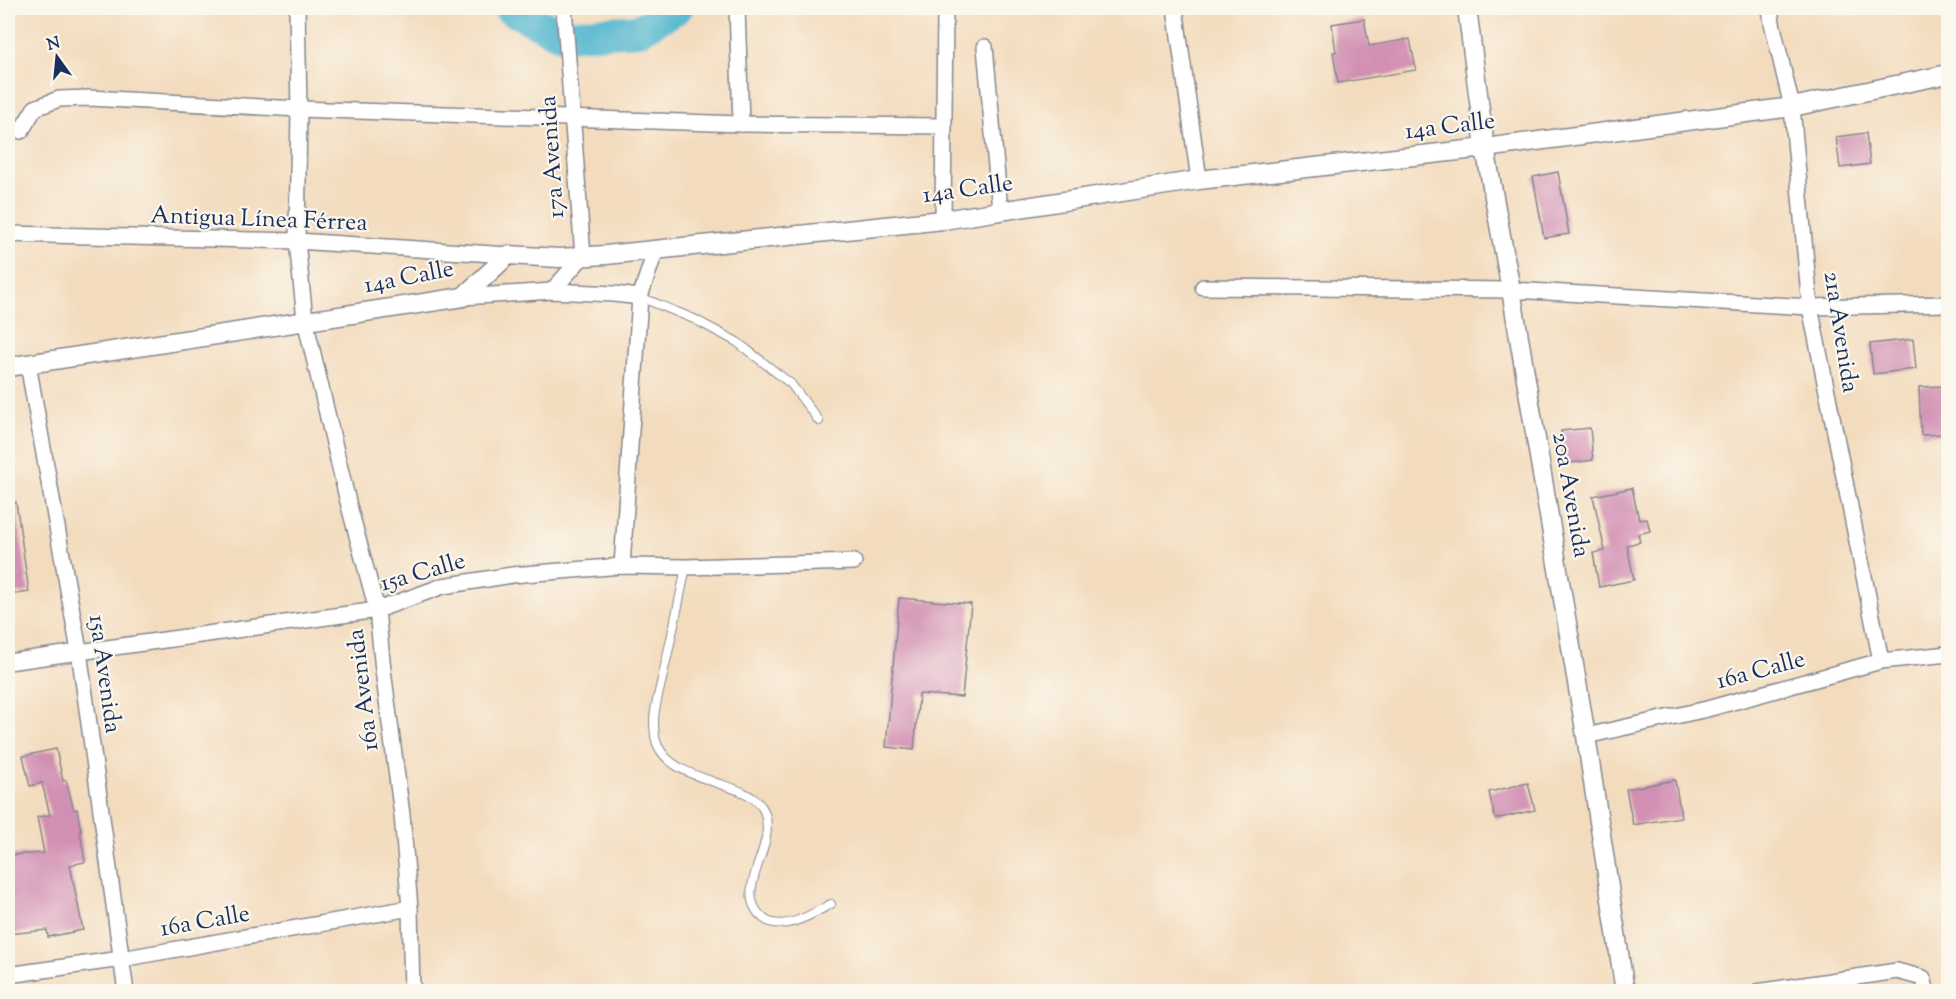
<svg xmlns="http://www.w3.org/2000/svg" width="1956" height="999" viewBox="0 0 1956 999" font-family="'Sorts Mill Goudy',serif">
<rect width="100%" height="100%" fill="#fbf7ec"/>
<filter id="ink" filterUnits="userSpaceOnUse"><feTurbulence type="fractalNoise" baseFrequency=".0167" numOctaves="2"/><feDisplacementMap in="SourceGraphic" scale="12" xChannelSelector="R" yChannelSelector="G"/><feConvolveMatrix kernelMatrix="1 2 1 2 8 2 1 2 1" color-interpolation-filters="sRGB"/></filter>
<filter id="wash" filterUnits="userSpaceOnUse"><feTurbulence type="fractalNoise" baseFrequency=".008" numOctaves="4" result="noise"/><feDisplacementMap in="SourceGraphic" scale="24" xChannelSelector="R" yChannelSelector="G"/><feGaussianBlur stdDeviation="1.35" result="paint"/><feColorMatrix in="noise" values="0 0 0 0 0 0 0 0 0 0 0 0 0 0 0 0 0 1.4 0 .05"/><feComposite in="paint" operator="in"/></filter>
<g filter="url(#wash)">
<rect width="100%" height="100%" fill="#f3dcbe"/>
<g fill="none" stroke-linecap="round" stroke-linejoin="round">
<path stroke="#50b5cf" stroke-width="32" d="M509 8 561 35 639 30 677 8"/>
</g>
<g id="blocks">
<g fill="#d28fb4">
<path d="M1364 19 1369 46 1410 39 1416 70 1338 83 1333 52H1336L1332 24Z"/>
<path d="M1866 133 1870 164 1840 168 1836 137Z"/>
<path d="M1558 172 1569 234 1544 238 1533 177Z"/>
<path d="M1913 339 1916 369 1873 374 1870 344Z"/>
<path d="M1948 386V434L1921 435 1919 387Z"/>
<path d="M1590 428 1593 460 1564 464 1561 431Z"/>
<path d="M1632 488 1639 520 1647 519 1650 531 1638 534 1640 542 1627 545 1634 580 1599 587 1593 553 1605 551 1593 496Z"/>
<path d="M16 502 29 592 8 595V503Z"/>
<path d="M899 598 971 604 962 697 919 694 914 750 886 747Z"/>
<path d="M56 749 63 781 66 780 74 810 77 809 81 831H80L85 862 70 865 83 930 48 937 47 930 8 934V855L44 853 37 817 50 815 42 783 30 786 23 756Z"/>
<path d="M1675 780 1681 817 1633 825 1626 789Z"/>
<path d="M1528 783 1535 810 1495 819 1489 792Z"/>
</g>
</g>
</g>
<g filter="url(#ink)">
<use href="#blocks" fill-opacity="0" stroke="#87868e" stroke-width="1.5"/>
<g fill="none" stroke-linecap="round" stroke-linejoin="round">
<g stroke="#87868e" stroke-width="10">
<g id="service">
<path d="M640 297 694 319 737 342 791 384 819 421"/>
<path d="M686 567C679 601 672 636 664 670 661 686 655 703 654 719 654 727 654 739 658 746 668 767 694 775 714 782 731 788 756 793 764 811 779 848 730 890 763 918 782 934 814 913 831 904"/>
</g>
</g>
<g stroke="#87868e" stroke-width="18">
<g id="minor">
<path d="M297 8 299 109 297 241 305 320 348 502 377 610 383 670 402 815 410 908 412 992"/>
<path d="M737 8 741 124"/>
<path d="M1175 8 1199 180"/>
<path d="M1770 8 1772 23 1792 107 1810 307 1881 661"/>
<path d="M985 47 1000 210"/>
<path d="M21 131 35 108 59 99 89 98 299 109 741 124 944 126"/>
<path d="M943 220 945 8"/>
<path d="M8 234 297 241 508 255"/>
<path d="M1203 287 1511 290 1810 307 1948 304"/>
<path d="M552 291 583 256 564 8"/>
<path d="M463 297 552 291 614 294 640 297 622 566"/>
<path d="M640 297 656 249"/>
<path d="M28 364 79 651 126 992"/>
<path d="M8 662 377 610 443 586 512 575 622 566 686 567 854 562"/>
<path d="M1586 736 1707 709 1881 661 1948 654"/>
<path d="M8 975 121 959 410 908"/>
<path d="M1757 992 1897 971 1923 978 1927 992"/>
</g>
</g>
<g stroke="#87868e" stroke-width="21">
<g id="tertiary">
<path d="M1467 8 1485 148 1511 290 1586 736 1625 992"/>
<path d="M8 367 463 297 508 255 559 258 606 255 943 220 1199 180 1485 148 1792 107 1948 74"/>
</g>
</g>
<use href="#service" stroke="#fff" stroke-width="8"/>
<use href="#minor" stroke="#fff" stroke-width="15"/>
<use href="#tertiary" stroke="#fff" stroke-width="18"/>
</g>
</g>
<g text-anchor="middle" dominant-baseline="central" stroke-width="4.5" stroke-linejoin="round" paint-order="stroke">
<g font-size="24" fill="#1b2f5e" stroke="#fbf7ec">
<text transform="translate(1450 127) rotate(-7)">14a Calle</text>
<text transform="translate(553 157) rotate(-94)">17a Avenida</text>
<text transform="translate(968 190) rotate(-8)">14a Calle</text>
<text transform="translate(259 220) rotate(2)">Antigua Línea Férrea</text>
<text transform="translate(409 278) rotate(-11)">14a Calle</text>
<text transform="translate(1840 332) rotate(81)">21a Avenida</text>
<text transform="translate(1570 495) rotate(80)">20a Avenida</text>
<text transform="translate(423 573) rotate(-16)">15a Calle</text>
<text transform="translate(1761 671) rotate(-15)">16a Calle</text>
<text transform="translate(104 674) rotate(82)">15a Avenida</text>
<text transform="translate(364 690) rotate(-97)">16a Avenida</text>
<text transform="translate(205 922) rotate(-10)">16a Calle</text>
</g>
</g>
<rect width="1956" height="999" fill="none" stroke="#fbf7ec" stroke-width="30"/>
<g transform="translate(57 57) rotate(345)" stroke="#fbf7ec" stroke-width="4.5" paint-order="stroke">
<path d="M0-4.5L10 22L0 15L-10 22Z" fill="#1b2f5e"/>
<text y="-9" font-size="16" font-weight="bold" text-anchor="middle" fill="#1b2f5e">N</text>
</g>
</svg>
